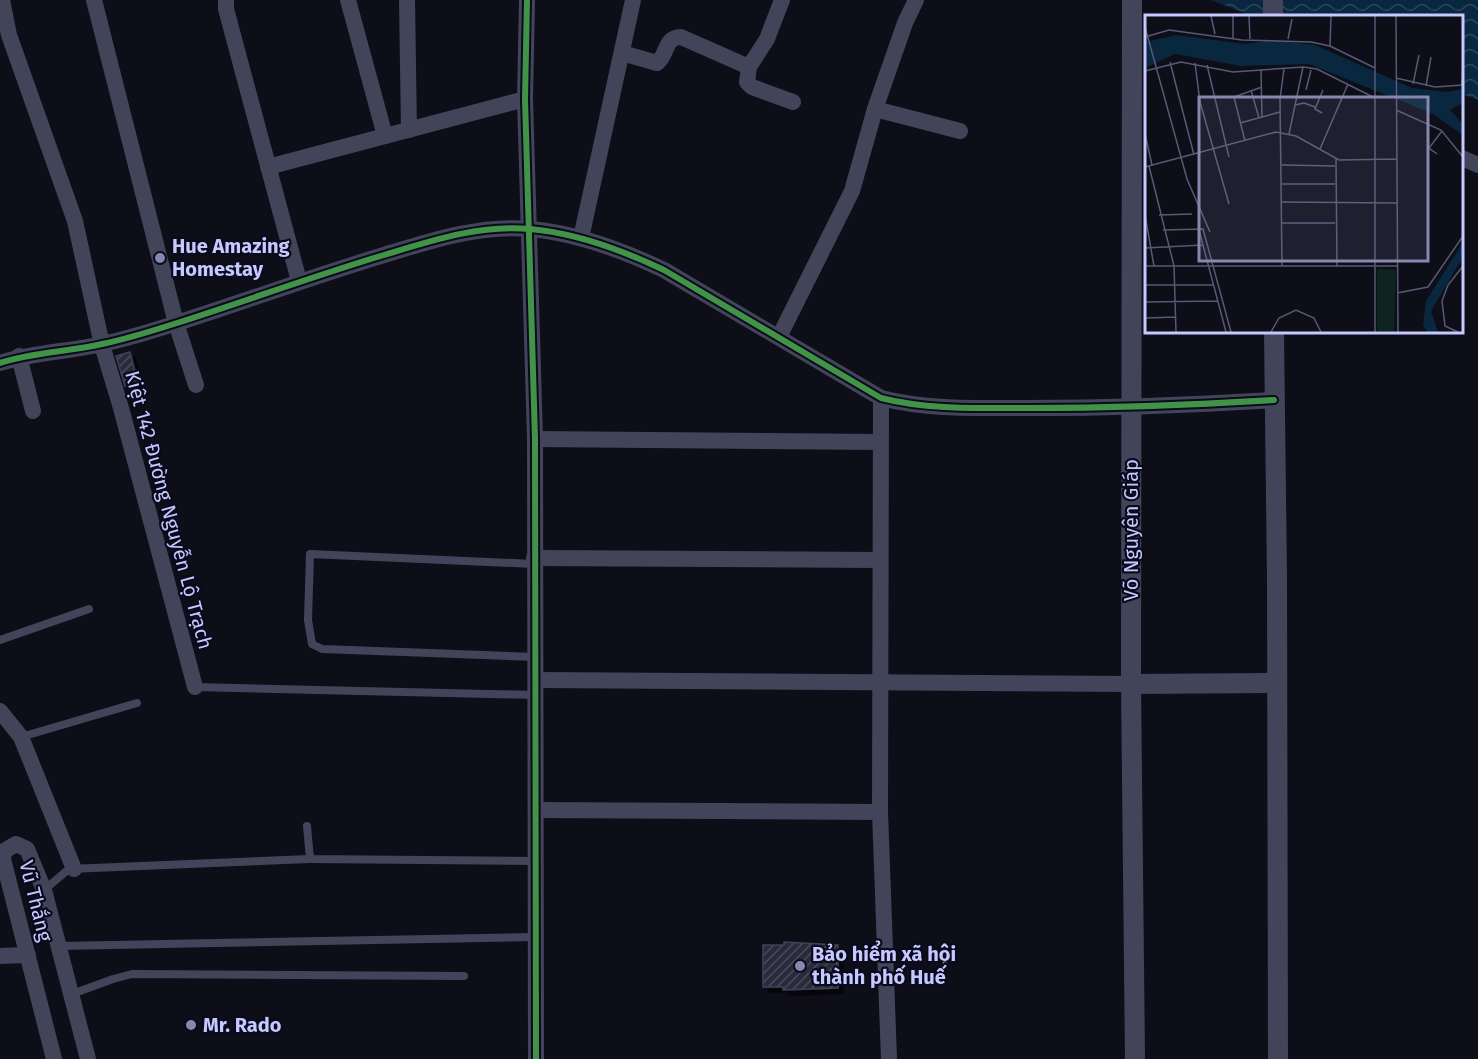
<svg xmlns="http://www.w3.org/2000/svg" width="1478" height="1059" viewBox="0 0 1478 1059" font-family="'Fira Sans',sans-serif">
<defs>
<pattern id="water-waves" width="16" height="10" patternUnits="userSpaceOnUse" patternTransform="scale(1.5)"><rect width="16" height="10" fill="#09273e"/><path d="M0 5q4-4 8 0t8 0" fill="none" stroke="#2b455b"/></pattern>
<pattern id="building-hatch" width="6" height="6" patternUnits="userSpaceOnUse" patternTransform="scale(1.5)"><rect width="6" height="6" fill="#2b2c3c"/><path d="M-1 1l2-2M0 6l6-6M5 7l2-2" fill="none" stroke="#484959"/></pattern>
<filter id="shadow"><feDropShadow dx="5.5" dy="5.5" stdDeviation="0" flood-color="#0009"/></filter>
</defs>
<rect width="100%" height="100%" fill="#0e0e19"/>
<path fill="url(#water-waves)" d="M1211 0H1478V100L1462 94V16H1251Z"/>
<g fill="url(#building-hatch)" stroke="#404058" stroke-width="1.5" filter="url(#shadow)">
<path d="M130 352 138 383 125 386 116 356Z"/>
<path d="M784 942 838 945V988L783 990V987H763V945H784Z"/>
</g>
<g fill="none" stroke-linecap="round" stroke-linejoin="round">
<g stroke="#42455a" stroke-width="8">
<path d="M534 564 310 554 308 620 312 644 322 649 536 657"/>
<path d="M0 640 89 609"/>
<path d="M195 687 536 695"/>
<path d="M21 737 137 703"/>
<path d="M307 826 310 859 536 861"/>
<path d="M44 890 69 869 310 859"/>
<path d="M59 946 536 937"/>
<path d="M72 994 113 979 132 974 464 976"/>
</g>
<g stroke="#42455a" stroke-width="16">
<path d="M2 0 9 35 75 221 102 345 121 408 195 687"/>
<path d="M94 0 176 323 196 385"/>
<path d="M226 0V9L299 281"/>
<path d="M348 0 385 136"/>
<path d="M407 0 409 130"/>
<path d="M527 0 525 99 535 439 536 1059"/>
<path d="M782 0 767 39 749 67 747 82 752 87 793 102"/>
<path d="M622 53 657 63C668 55 664 37 681 37L749 67"/>
<path d="M875 109 960 131"/>
<path d="M1462 158 1478 165"/>
<path d="M268 167 525 99"/>
<path d="M581 238 633 0"/>
<path d="M779 337 852 191 875 109 905 23 916 0"/>
<path d="M19 356 33 411"/>
<path d="M0 363C33 352 68 352 102 344 127 339 152 331 177 323 246 301 314 276 384 255 430 241 481 224 530 229 577 233 622 250 664 270L881 398C928 410 978 408 1027 408 1110 408 1192 405 1274 400"/>
<path d="M881 398 880 812 889 1059"/>
<path d="M535 439 880 442"/>
<path d="M534 558 880 560"/>
<path d="M536 680 1131 684"/>
<path d="M0 711 21 737 74 869"/>
<path d="M536 810 880 812"/>
<path d="M0 956 28 955"/>
<path d="M54 1059 3 859 4 851 16 844 27 849 44 890 88 1059"/>
</g>
<g stroke="#42455a" stroke-width="20">
<path d="M1132 0 1131 684 1135 1059"/>
<path d="M1273 0V16"/>
<path d="M1274 332 1277 579 1278 1059"/>
<path d="M1131 684 1277 683"/>
</g>
<g stroke="#0a0a1d" stroke-width="10">
<g id="cycleway">
<path d="M527 0 525 99 535 439 536 1059"/>
<path d="M0 363C33 352 68 352 102 344 127 339 152 331 177 323 246 301 314 276 384 255 430 241 481 224 530 229 577 233 622 250 664 270L881 398C928 410 978 408 1027 408 1110 408 1192 405 1274 400"/>
</g>
</g>
<use href="#cycleway" stroke="#419447" stroke-width="6"/>
</g>
<g fill="#8688ae" stroke="#0a0a1d" stroke-width="2">
<circle cx="160" cy="258" r="6"/>
<circle cx="800" cy="966" r="6"/>
<circle cx="191" cy="1025" r="6"/>
</g>
<g text-anchor="middle" dominant-baseline="central" stroke-width="4.5" stroke-linejoin="round" paint-order="stroke">
<g font-size="20" font-weight="bold" fill="#c6c9ff" stroke="#0a0a1d" text-anchor="start">
<text x="172" y="246">Hue Amazing<tspan x="172" dy="23">Homestay</tspan></text>
<text x="812" y="954">Bảo hiểm xã hội<tspan x="812" dy="23">thành phố Huế</tspan></text>
<text x="203" y="1025">Mr. Rado</text>
</g>
<g font-size="20" fill="#c6c9ff" stroke="#0a0a1d">
<text transform="translate(169 510) rotate(75)">Kiệt 142 Đường Nguyễn Lộ Trạch</text>
<text transform="translate(1131 530) rotate(-90)">Võ Nguyên Giáp</text>
<text transform="translate(36 901) rotate(76)">Vũ Thắng</text>
</g>
</g>
<g transform="translate(1145 15)">
<rect width="318" height="318" fill="#0e0e19"/>
<path d="M232 254 251 255 249 317 232 316Z" fill="#0d2420"/>
<path d="M31 20 100 29 128 25 170 30 267 73 301 77 318 74V88L305 95 318 109V120L286 98 164 49 96 51 30 39 0 53V27ZM318 227V242L286 296 293 317H282L278 310 281 286Z" fill="#09273e"/>
<path fill="none" stroke="#585975" stroke-width="1.5" d="M66 1 70 19M104 1 105 24M230 1V317M251 1 253 317M0 12 42 164 65 217M0 22 24 15 97 25 166 27 185 31 230 53M88 23V1M143 24 147 4M185 31 186 1M25 47 49 140M50 48 55 87 84 189M62 50 84 142M116 54 117 102M0 56 36 47 88 57 158 52 172 54 230 83M251 63 290 72 318 70M268 69 274 40M281 71 286 42M317 71 318 43M106 75 114 103M161 75 166 55M150 90 159 88 170 92M251 95 296 115 318 142M177 98 170 94 178 75M95 108 135 97M0 119 7 150M144 119 158 52M100 126 89 82 117 72M175 134 203 69M292 139 284 133 297 116M191 144 192 251M137 150 190 151M4 151 29 251 31 317M0 152 131 117 151 121 194 145 252 144M137 169H190M137 187 252 188M0 200 9 251M14 200 47 199M137 208H190M18 215 58 214 86 317M54 215 81 317M0 233 58 230M0 251H252M137 251 135 84 139 54M0 270H69M252 278 283 272 318 221M0 287 73 286M0 303 31 302M126 317 134 303 151 295 169 303 176 317M313 317 300 311 297 286 303 270 318 251"/>
<path fill="#8688ae" fill-opacity="0.15" stroke="#8688ae" stroke-width="3" d="M54 82H283V246H54Z"/>
<rect width="318" height="318" fill="none" stroke="#c6c9ff" stroke-width="3"/>
</g>
</svg>
